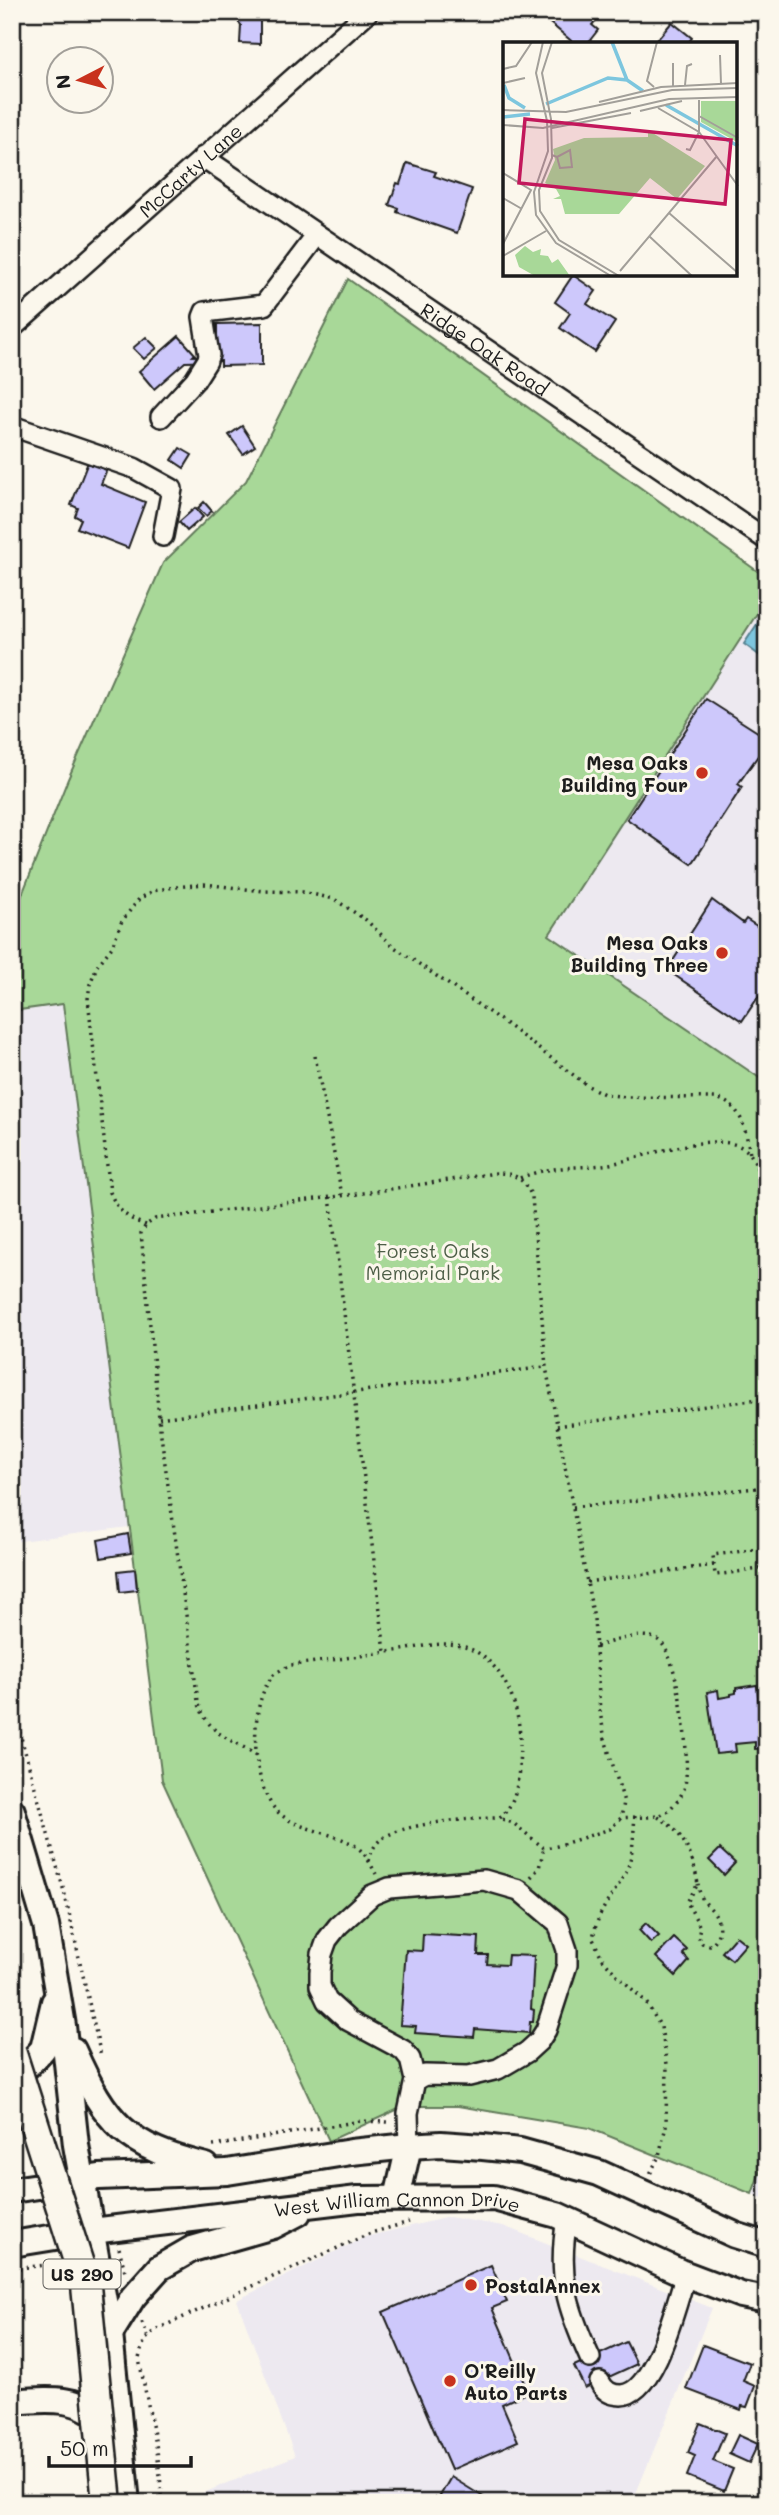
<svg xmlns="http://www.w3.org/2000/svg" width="779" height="2515" viewBox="0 0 779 2515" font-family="Mali,sans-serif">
<rect width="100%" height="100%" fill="#fbf7ec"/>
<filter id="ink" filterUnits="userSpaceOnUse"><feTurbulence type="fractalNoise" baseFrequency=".0143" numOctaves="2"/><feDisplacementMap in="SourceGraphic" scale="14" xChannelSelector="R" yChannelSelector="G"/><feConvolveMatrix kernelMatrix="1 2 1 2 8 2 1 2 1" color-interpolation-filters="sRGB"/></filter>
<g filter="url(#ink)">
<g fill="#ede9f0">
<path d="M767 598V1083L549 935Z"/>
<path d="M63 1004 129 1527 12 1542V1011Z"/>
<path d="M767 2152V2200L752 2194Z"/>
<path d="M449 2217 503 2226 712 2308 632 2503H178L295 2456 237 2300 365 2237Z"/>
</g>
<path fill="#a8d898" stroke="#627a5a" stroke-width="2" d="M348 279 767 578V598L549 935 767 1083V2152L752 2194 589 2128 458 2106H405L329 2141 162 1780 63 1004 12 1011V920L68 779 163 563 246 481Z"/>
<path fill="#7dc6de" stroke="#568290" stroke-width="2" d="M767 609V661L744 644Z"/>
<g fill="#cdc8fb" stroke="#1c1c1c" stroke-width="2">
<path d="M231 12H270L260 20V44L240 43 241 25Z"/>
<path d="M559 12H603L592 25 598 30 587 44H575L550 23Z"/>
<path d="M749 12H767V18L765 21Z"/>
<path d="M672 22 692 38 687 44H661L657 40Z"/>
<path d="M407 163 436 172 434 176 472 189 457 233 397 212 398 208 389 205 397 183 400 184Z"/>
<path d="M573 275 596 291 587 304 615 322 595 352 560 328 570 313 555 302Z"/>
<path d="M262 323V365L221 366V361L185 362 154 389 139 371 179 336 195 354 193 356 220 355 215 341H217V324Z"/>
<path d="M146 337 157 348 144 359 133 348Z"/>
<path d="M242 426 255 446 243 454 229 435Z"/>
<path d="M180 448 192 455 184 468 172 460Z"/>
<path d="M90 457 109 464 101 484 145 502 128 548 77 528 81 519 75 516 78 508 71 505Z"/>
<path d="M204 502 212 511 206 516 198 508Z"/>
<path d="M195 508 203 517 187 531 179 522Z"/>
<path d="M706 699 767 738V743L738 784 742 787 692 864 627 819Z"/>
<path d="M712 900 743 923 746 919 766 932 763 936 767 937V984L742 1021 667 970Z"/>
<path d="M12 1084 18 1131H12Z"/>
<path d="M128 1534 131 1553 101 1558 98 1540Z"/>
<path d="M135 1569 137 1590 120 1592 118 1571Z"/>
<path d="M757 1685 760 1720 767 1719V1748L755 1749V1742L735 1744 736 1752 716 1754 707 1692 718 1690 719 1698 731 1696V1694L736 1693V1688Z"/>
<path d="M720 1849 735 1863 724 1875 709 1860Z"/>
<path d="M646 1923 659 1936 651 1943 639 1930Z"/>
<path d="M423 1934 479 1937 478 1955H488L487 1964 507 1965 508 1955 534 1956 531 2009 534 2010 533 2022H530L529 2033 475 2029 474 2037 415 2033 416 2026 400 2025 406 1950 422 1951Z"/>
<path d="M736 1936 746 1944 732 1960 722 1952Z"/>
<path d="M674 1938 687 1950 683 1954 689 1961 676 1976 656 1957Z"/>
<path d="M491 2265 507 2302 492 2308 528 2392 502 2404 518 2441 451 2470 383 2312Z"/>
<path d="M626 2342 637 2364 585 2388 574 2366Z"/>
<path d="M703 2345 750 2363 743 2381 755 2386 747 2407 742 2406 741 2410 686 2389Z"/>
<path d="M700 2423 725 2433 713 2461 733 2469 724 2491 687 2476 695 2456 688 2453Z"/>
<path d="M738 2435 758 2444 749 2463 729 2454Z"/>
<path d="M451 2477 490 2501 489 2503H436Z"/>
</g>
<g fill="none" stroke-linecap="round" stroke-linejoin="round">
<g stroke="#1c1c1c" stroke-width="24">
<g id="minor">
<path id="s1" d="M203 157 767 540"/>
<path id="s2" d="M12 328 368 12"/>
<path d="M209 355 203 317 205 312 264 305 317 235"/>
<path d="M161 417 195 380 207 361"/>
<path d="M12 426 134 468 172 489 163 536"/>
<path d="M409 2146 408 2113 415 2080 425 2075 469 2076 498 2069 527 2052 539 2041 546 2030 567 1965V1950L558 1923 519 1890 484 1880 389 1888 372 1895 338 1926 327 1940 322 1954 320 1972V1986L327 2001 349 2021 403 2050 410 2059 415 2080"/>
<path d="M567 2219C557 2276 567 2307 590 2358"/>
<path d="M600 2382C604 2391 611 2395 621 2395 656 2394 676 2302 686 2274"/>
</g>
</g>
<g stroke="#1c1c1c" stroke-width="30">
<g id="major">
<path d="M12 1811 46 1925 63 2026 76 2145 110 2334 127 2503"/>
<path d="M73 2050C106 2124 127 2147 206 2166"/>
<path d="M12 2082 43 2049 54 2002"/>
<path d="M12 2190 99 2177 227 2172 351 2152 409 2146 441 2144 483 2147 520 2151 599 2173 735 2235 767 2245"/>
<path d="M397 2198 409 2146"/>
<path id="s3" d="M12 2244 92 2231 358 2199 494 2198 557 2215 680 2272 741 2295 767 2300"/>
<path d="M110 2334 133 2297 159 2268 192 2249 273 2226 298 2213"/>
<path d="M12 2402C44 2399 88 2394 106 2428"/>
</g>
</g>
<g stroke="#1c1c1c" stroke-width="3.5" stroke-dasharray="2 5" stroke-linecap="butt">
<path d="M315 1056 342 1195"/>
<path d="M520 1178C557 1163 580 1170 615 1163 645 1157 727 1125 750 1154 765 1173 764 1219 767 1243"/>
<path d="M330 1197 385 1652"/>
<path d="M146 1225C127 1219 117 1210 110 1192L88 999 90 984 97 966 112 947 121 923 128 913 139 899 153 891 168 888 204 884 263 891 303 892 334 899 366 920 393 946 506 1024 588 1086 604 1094 626 1097 715 1098C743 1105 745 1129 750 1154"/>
<path d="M159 1418 545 1367"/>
<path d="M557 1426 767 1398"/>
<path d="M573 1507 767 1487"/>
<path d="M767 1548 713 1555 715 1575 767 1568"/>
<path d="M587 1582 714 1565"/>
<path d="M596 1646C613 1642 642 1630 658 1640 679 1652 692 1766 684 1789 681 1797 674 1805 668 1811 657 1820 635 1816 621 1818"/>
<path d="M12 1705 65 1895 101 2056"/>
<path d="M257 1755C229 1738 208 1735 198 1701L160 1428 141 1233 146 1225 155 1219 357 1194 496 1173C516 1173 524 1179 532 1197L546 1367 594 1619 600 1712 605 1739 624 1802 621 1818 610 1829 557 1846 544 1848 513 1823 499 1818"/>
<path d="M635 1816C633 1836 634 1857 624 1876 611 1899 597 1911 593 1939L602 1958 616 1974 646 2002 661 2027 667 2064 666 2126 659 2156 650 2174"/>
<path d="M658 1817C684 1831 693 1857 698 1884L687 1902 700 1927 698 1936 702 1943 710 1945C720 1939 721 1924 715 1914 711 1908 704 1903 701 1896 699 1892 699 1888 698 1884"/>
<path d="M369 1861C371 1853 373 1847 379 1841 398 1823 472 1818 499 1818 520 1803 519 1767 520 1744 521 1706 501 1655 461 1646 442 1641 421 1647 402 1650 365 1655 328 1661 291 1665 286 1668 277 1671 273 1676 248 1703 251 1782 275 1809 294 1831 335 1831 357 1847 366 1854 371 1865 376 1874"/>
<path d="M531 1877 539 1868 544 1848"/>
<path d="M213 2146 361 2121 389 2122"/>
<path d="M119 2248 126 2275"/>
<path d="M12 2269 55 2264"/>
<path d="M142 2322 147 2336"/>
<path d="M163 2503 157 2450 139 2359C142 2345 145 2337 157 2329L371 2233 409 2222"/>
</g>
<use href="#minor" stroke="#fbf7ec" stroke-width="19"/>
<use href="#major" stroke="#fbf7ec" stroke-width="24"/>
<g stroke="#1c1c1c" stroke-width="33" stroke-linecap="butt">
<path id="highway-bridge" d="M12 2054 86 2286 107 2503"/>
</g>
<use href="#highway-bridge" stroke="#fbf7ec" stroke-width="28"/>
</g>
</g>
<g fill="#c8321e" stroke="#fbf7ec" stroke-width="2.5">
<circle cx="702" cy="773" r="7"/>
<circle cx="722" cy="953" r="7"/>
<circle cx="471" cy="2285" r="7"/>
<circle cx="450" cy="2381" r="7"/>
</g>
<g text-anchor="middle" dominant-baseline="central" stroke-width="6" stroke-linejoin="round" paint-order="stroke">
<rect fill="#fbf7ec" stroke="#5f5e5a" stroke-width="2" x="43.5" y="2259.5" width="77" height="29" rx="5"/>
<g font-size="18" font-weight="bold" fill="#1c1c1c">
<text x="82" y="2274">US 290</text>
</g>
<g font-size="19" fill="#1c1c1c" stroke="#fbf7ec">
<text stroke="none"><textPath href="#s2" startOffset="238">McCarty Lane</textPath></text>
<text stroke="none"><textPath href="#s1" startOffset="341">Ridge Oak Road</textPath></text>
<text stroke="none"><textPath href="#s3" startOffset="388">West William Cannon Drive</textPath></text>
</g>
<g font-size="19" font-weight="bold" fill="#1c1c1c" stroke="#fbf7ec" text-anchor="end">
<text x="688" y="762">Mesa Oaks<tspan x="688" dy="22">Building Four</tspan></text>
<text x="708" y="942">Mesa Oaks<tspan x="708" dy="22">Building Three</tspan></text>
<text x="485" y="2285" text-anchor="start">PostalAnnex</text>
<text x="464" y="2370" text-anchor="start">O'Reilly<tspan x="464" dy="22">Auto Parts</tspan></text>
</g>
<g font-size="19" fill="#4d5e47" stroke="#fbf7ec">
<text x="433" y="1250">Forest Oaks<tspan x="433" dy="22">Memorial Park</tspan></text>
</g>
</g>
<g transform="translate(503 42)">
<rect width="234" height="234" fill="#fbf7ec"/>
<path d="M198 59H234V100L198 80ZM145 88 202 124 174 157 147 136 116 172H62L58 157H50L57 154 53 147 42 141 52 118 50 107 81 96 145 95ZM22 204 30 210 38 207 37 213 45 214 49 221 55 217 67 234H32L16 225 12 213Z" fill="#a8d898"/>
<path fill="none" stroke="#7dc6de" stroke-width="3.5" d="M109 0 124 38M1 43 6 56 22 66M43 62 105 36 124 38 140 49M163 63 235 104M0 75 27 72"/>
<path fill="none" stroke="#a29f99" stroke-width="2" d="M40 0 33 31 44 79 45 109 31 150 33 173 53 201 108 234M49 0 39 31 48 77 49 116 36 148 37 169 56 198 116 234M217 13 218 42M170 21V44M0 27 13 24 29 0M0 41 22 36M182 43 184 24 189 22M151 45 144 39 154 0M96 60 158 45 235 41M155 66 196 90 235 144M0 68 63 70 169 48 235 46M137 69 179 59M196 74 235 96M0 83 40 86 166 57 235 55M49 86 128 71M183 107 187 108 196 90V58M49 113 54 115 57 126 69 125 67 108 54 115M0 131 28 148 0 202M0 156 19 167M166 171 235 231M146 194 189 234M0 214 43 189M117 229 214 114"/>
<path fill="#c2185b" fill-opacity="0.15" stroke="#c2185b" stroke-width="3.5" d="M22 77 228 98 222 162 16 141Z"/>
<rect width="234" height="234" fill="none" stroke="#1c1c1c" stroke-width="3.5"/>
</g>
<rect width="779" height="2515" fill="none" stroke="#fbf7ec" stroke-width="42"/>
<rect x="21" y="21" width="737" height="2473" fill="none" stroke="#1c1c1c" stroke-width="2.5" filter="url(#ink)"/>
<g transform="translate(80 80) rotate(264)"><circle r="33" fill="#fbf7ec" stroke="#a29f99" stroke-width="2"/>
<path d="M0-5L12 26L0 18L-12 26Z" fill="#c8321e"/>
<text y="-10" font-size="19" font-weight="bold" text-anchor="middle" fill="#1c1c1c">N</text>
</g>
<path d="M49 2456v10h142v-10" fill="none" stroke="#1c1c1c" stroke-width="3.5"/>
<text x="60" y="2456" font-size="21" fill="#1c1c1c" stroke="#fbf7ec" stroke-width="5" paint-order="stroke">50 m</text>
</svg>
